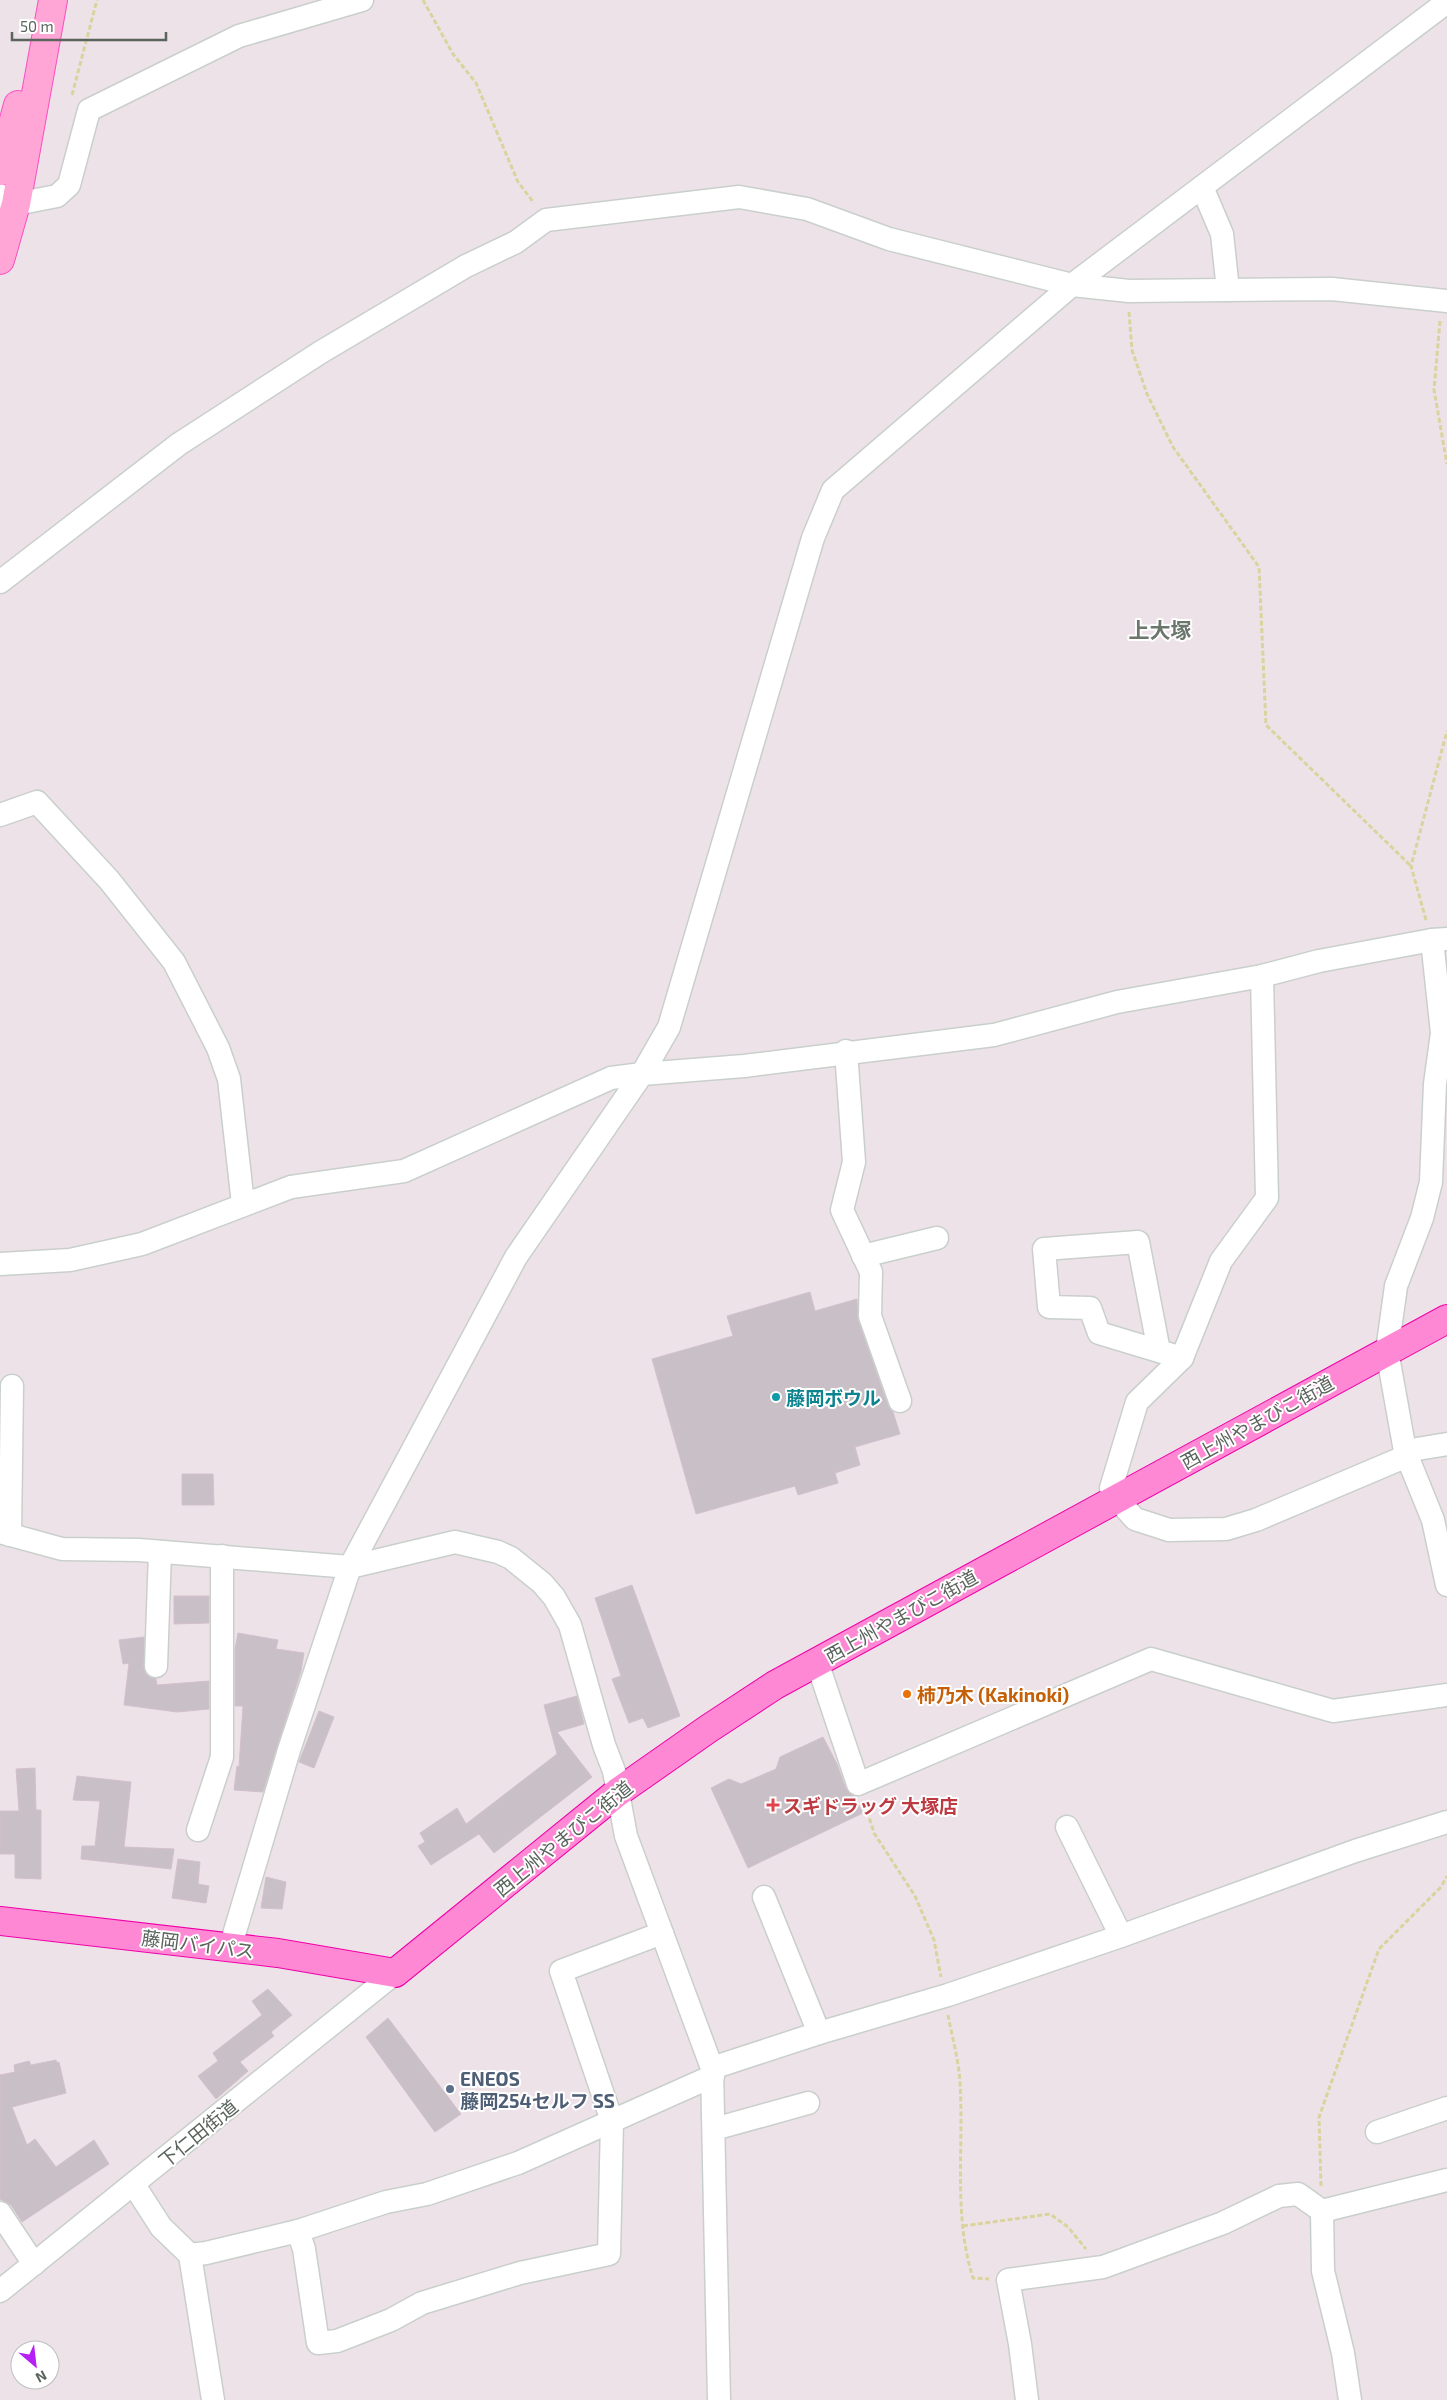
<svg xmlns="http://www.w3.org/2000/svg" width="1447" height="2400" viewBox="0 0 1447 2400" font-family="'Exo 2','Noto Sans JP',sans-serif">
<rect width="100%" height="100%" fill="#eee2e9"/>
<g fill="#c9bfc6" stroke="#d3c0cd">
<path d="M810 1292 815 1311 857 1299 858 1320 888 1405 893 1412 900 1434 855 1447 860 1465 835 1473 838 1483 798 1495 795 1486 696 1514 652 1359 733 1336 727 1316Z"/>
<path d="M182 1474H213L214 1505H182Z"/>
<path d="M632 1585 680 1716 648 1728 643 1718 629 1723 612 1679 621 1676 595 1598Z"/>
<path d="M174 1596H209V1623L174 1624Z"/>
<path d="M238 1633 278 1640 276 1649 304 1653 301 1671 263 1792 234 1790 237 1766 239 1767 243 1706H235V1649Z"/>
<path d="M144 1637 145 1673 149 1677 156 1679 157 1685 209 1681V1709L177 1712 124 1705 129 1663 123 1664 119 1640Z"/>
<path d="M577 1696 584 1724 557 1732 592 1777 494 1853 479 1834 431 1865 418 1846 425 1842 420 1833 457 1808 466 1824 557 1754 544 1705Z"/>
<path d="M319 1711 334 1717 314 1768 299 1762Z"/>
<path d="M823 1737 837 1764 846 1789 854 1796 863 1813 748 1868 711 1788 729 1779 741 1784 776 1769 780 1757Z"/>
<path d="M35 1768 36 1810H41V1879L15 1878V1854H0V1811H19L16 1769Z"/>
<path d="M77 1776 131 1782 124 1847 174 1849 171 1869 81 1859 82 1846H95L100 1801 73 1800Z"/>
<path d="M178 1859 200 1862 198 1884 209 1886 206 1903 172 1898Z"/>
<path d="M266 1877 286 1882 282 1909 261 1908Z"/>
<path d="M268 1989 292 2015 271 2032 274 2036 240 2062 248 2071 216 2099 198 2076 218 2061 213 2053 262 2015 252 2001Z"/>
<path d="M388 2018 461 2114 435 2132 366 2037Z"/>
<path d="M56 2060 57 2063 59 2062 66 2093 12 2107 27 2145 35 2139 56 2167 94 2140 109 2164 22 2222 11 2205 0 2199V2075L15 2072 14 2065 29 2061 31 2065Z"/>
</g>
<g fill="none" stroke-linecap="round" stroke-linejoin="round">
<g stroke="#c9d0cb" stroke-width="25">
<g id="minor">
<path d="M1202 187 1222 234 1228 290"/>
<path d="M0 195 16 204 57 196 69 185 89 110 239 36 362 0"/>
<path d="M0 582 179 444 321 352 466 266 516 242 546 220 739 197 807 209 889 239 1072 285 1129 291 1332 289 1447 301"/>
<path d="M0 815 37 802 109 880 174 962 218 1048 229 1079 243 1204"/>
<path d="M1432 940 1442 1033 1435 1084 1431 1182 1422 1218 1396 1286 1387 1351 1405 1451 1433 1520 1447 1585"/>
<path d="M1262 976 1267 1198 1221 1261 1182 1358 1137 1402 1111 1488 1117 1499 1135 1519 1169 1530 1226 1529 1256 1520 1407 1456"/>
<path d="M846 1051 854 1162 842 1210 871 1272 870 1316 900 1401"/>
<path d="M863 1256 937 1238"/>
<path d="M0 1264 70 1260 142 1244 291 1187 404 1171 611 1078 642 1074 744 1066 994 1035 1117 1002 1262 976 1319 961 1432 940 1447 939"/>
<path d="M1159 1351 1138 1242 1044 1249 1049 1307 1090 1308 1099 1333 1182 1358"/>
<path d="M1405 1451 1447 1444"/>
<path d="M0 1532 62 1549 139 1550 350 1567 455 1542 498 1552 511 1558 542 1583 554 1597 570 1625 604 1745 614 1771 626 1836 712 2068 719 2400"/>
<path d="M10 1535 12 1386"/>
<path d="M817 1662 858 1784 1151 1659 1333 1711 1447 1695"/>
<path d="M156 1666 160 1552"/>
<path d="M1067 1827 1121 1936"/>
<path d="M198 1830 222 1757V1556"/>
<path d="M764 1897 819 2033"/>
<path d="M230 1948 289 1750 350 1567 516 1257 642 1074 669 1027 813 538 833 490 1072 285 1447 2"/>
<path d="M712 2068 819 2033 948 1995 1121 1936 1355 1851 1447 1822"/>
<path d="M714 2129 808 2103"/>
<path d="M1377 2132 1447 2108"/>
<path d="M134 2185 161 2227 190 2255 206 2253 298 2231 386 2202 427 2194 518 2163 713 2076"/>
<path d="M1322 2211 1323 2271 1343 2353 1350 2400"/>
<path d="M0 2213 34 2264"/>
<path d="M298 2231 304 2249 318 2343 337 2341 391 2320 422 2303 520 2273 609 2254 612 2121 561 1971 662 1933"/>
<path d="M190 2255 213 2400"/>
<path d="M0 2291 395 1973"/>
<path d="M1027 2400 1020 2344 1008 2280 1103 2267 1223 2223 1279 2196 1298 2194 1322 2211 1447 2180"/>
</g>
</g>
<g stroke="#fb4ec1" stroke-width="30">
<g id="major">
<path d="M0 171 18 105"/>
<path d="M0 260 16 204 53 0"/>
</g>
</g>
<g stroke="#f000a7" stroke-width="30">
<path id="highway" d="M0 1921 278 1953 395 1973 618 1792 708 1729 775 1685 1447 1319"/>
</g>
<g stroke="#dbd39e" stroke-width="3" stroke-dasharray="5 2.5" stroke-linecap="butt">
<path d="M423 0 453 54 476 83 518 182 534 203"/>
<path d="M72 95 97 0"/>
<path d="M1129 312 1132 350 1147 394 1173 447 1259 567 1266 725 1411 866"/>
<path d="M1440 321 1434 390 1447 464"/>
<path d="M1426 920 1411 866 1447 731"/>
<path d="M865 1804 874 1833 915 1896 934 1940 941 1977"/>
<path d="M948 2015C952 2037 959 2061 960 2083 964 2148 953 2215 973 2278L989 2279"/>
<path d="M1321 2186 1319 2117 1379 1949 1441 1887 1447 1876"/>
<path d="M963 2226 1050 2214 1068 2227 1086 2249"/>
</g>
<use href="#minor" stroke="#fff" stroke-width="22"/>
<use href="#major" stroke="#ffa6d6" stroke-width="28"/>
<use href="#highway" stroke="#ff88d4" stroke-width="28"/>
</g>
<circle fill="#0f9aa8" stroke="#fff" stroke-width="2" cx="776" cy="1397" r="5"/>
<circle fill="#e8710a" stroke="#fff" stroke-width="2" cx="907" cy="1694" r="5"/>
<path fill="#e0444e" stroke="#fff" stroke-width="2" d="M770.5 1797.5h5v5h5v5h-5v5h-5v-5h-5v-5h5z"/>
<circle fill="#5c6f8a" stroke="#fff" stroke-width="2" cx="450" cy="2089" r="5"/>
<g text-anchor="middle" dominant-baseline="central" stroke-width="4" stroke-linejoin="round" paint-order="stroke">
<g font-size="19" font-weight="bold" fill="#0d838f" stroke="#fff" text-anchor="start">
<text x="786" y="1397">藤岡ボウル</text>
</g>
<g font-size="19" fill="#5a645c" stroke="#fff">
<text transform="translate(1257 1422) rotate(-29)">西上州やまびこ街道</text>
<text transform="translate(901 1616) rotate(-29)">西上州やまびこ街道</text>
<text transform="translate(563 1838) rotate(-39)">西上州やまびこ街道</text>
<text transform="translate(198 1944) rotate(7)">藤岡バイパス</text>
<text transform="translate(198 2133) rotate(-39)">下仁田街道</text>
</g>
<g font-size="19" font-weight="bold" fill="#c56008" stroke="#fff" text-anchor="start">
<text x="917" y="1694">柿乃木 (Kakinoki)</text>
</g>
<g font-size="19" font-weight="bold" fill="#be3a42" stroke="#fff" text-anchor="start">
<text x="783" y="1805">スギドラッグ 大塚店</text>
</g>
<g font-size="19" font-weight="bold" fill="#4e5e75" stroke="#fff" text-anchor="start">
<text x="460" y="2078">ENEOS<tspan x="460" dy="22">藤岡254セルフ SS</tspan></text>
</g>
<g font-size="21" font-weight="bold" fill="#6b766c" stroke="#fff">
<text x="1160" y="629">上大塚</text>
</g>
</g>
<g transform="translate(35 2365) rotate(152)"><circle r="24" fill="#ffffff" stroke="#bdc1be"/>
<path d="M0-4L9 19L0 12L-9 19Z" fill="#b521f5"/>
<text y="-8" font-size="14" font-weight="bold" text-anchor="middle" fill="#5a645c">N</text>
</g>
<path d="M12 32v8h154v-8" fill="none" stroke="#5a645c" stroke-width="2.5"/>
<text x="20" y="32" font-size="15" fill="#5a645c" stroke="#ffffff" stroke-width="4" paint-order="stroke">50 m</text>
</svg>
